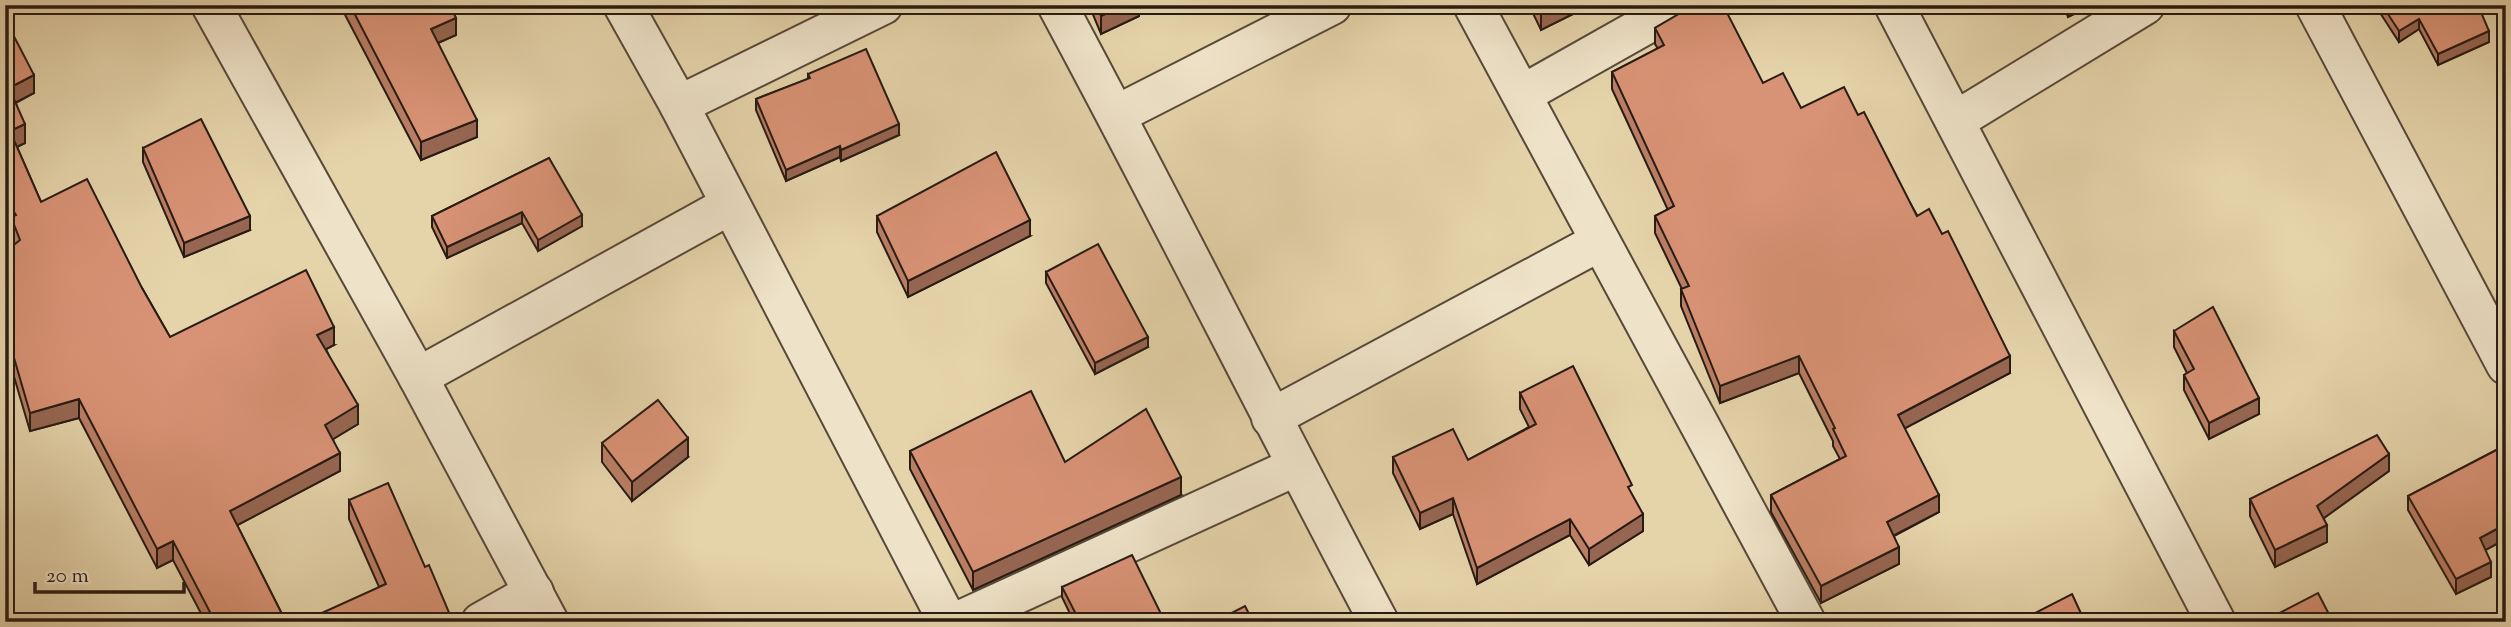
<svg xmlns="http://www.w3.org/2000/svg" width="2511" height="627" viewBox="0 0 2511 627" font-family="'Sorts Mill Goudy',serif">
<rect width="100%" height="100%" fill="#e5d3aa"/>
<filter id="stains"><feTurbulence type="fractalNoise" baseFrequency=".00286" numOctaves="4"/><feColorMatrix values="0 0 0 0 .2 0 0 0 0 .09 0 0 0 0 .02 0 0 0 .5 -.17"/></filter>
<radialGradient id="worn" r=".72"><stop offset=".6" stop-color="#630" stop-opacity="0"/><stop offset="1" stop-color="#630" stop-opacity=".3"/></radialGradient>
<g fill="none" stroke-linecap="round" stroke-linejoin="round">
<g stroke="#574939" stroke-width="42">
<g id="minor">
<path d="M211 5 418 377 549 622"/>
<path d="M623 5 679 105 948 622"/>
<path d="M1057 5C1167 209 1270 417 1379 622"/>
<path d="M1473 5 1806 622"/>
<path d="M1894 5 2216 622"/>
<path d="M2315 5 2506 365"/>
<path d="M1523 94 1681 5"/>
<path d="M679 105 883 5"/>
<path d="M1116 115 1332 5"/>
<path d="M1955 121 2145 5"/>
<path d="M418 377 730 205"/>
<path d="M1271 418 1599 242"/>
<path d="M481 622 534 592"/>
<path d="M956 622 1297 466"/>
</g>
</g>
<use href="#minor" stroke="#eee2c8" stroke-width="38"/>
</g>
<g fill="#ba7e65" stroke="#281b13" stroke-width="2">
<path d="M342 5H450L456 35 438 43 477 137 421 160 342 9Z"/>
<path d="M1089 5H1139V16L1101 34Z"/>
<path d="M1529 5H1591L1541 30Z"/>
<path d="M2063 5H2093L2068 17Z"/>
<path d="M2375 5H2498L2481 13 2489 42 2438 65 2419 29 2399 42Z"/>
<path d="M1692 7 1763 83 1801 108 1858 115 2010 373 1904 428 1939 512 1894 536 1899 564 1821 603 1771 512V495L1840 459 1833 446V441L1799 373 1720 403 1681 306V289H1682L1655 233V216L1668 210 1612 89V72L1658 49 1655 44V28Z"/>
<path d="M5 19 34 93 16 103 25 143 17 147 41 202 142 288 170 337 334 345 326 349 358 424 333 439 340 471 237 525 286 622 205 621 173 560 157 568 79 418 30 431 10 363 5 366V252L14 244 11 236V225L5 217Z"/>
<path d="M808 74 899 135 841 161 840 157 786 181 756 110V99L808 79Z"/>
<path d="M143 148 250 230 184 257 143 162Z"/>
<path d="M549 158 582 226 538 251 522 223 447 258 432 227V216Z"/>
<path d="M877 216 1030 236 908 297 877 232Z"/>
<path d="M1046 272 1148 347 1095 374 1046 283Z"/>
<path d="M2174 331 2259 414 2209 439 2184 390V375L2187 373 2174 347Z"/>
<path d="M1520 393 1632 495 1643 531 1589 565 1570 535 1477 584 1453 514 1420 529 1393 473V457L1468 460 1529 427 1520 409Z"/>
<path d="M602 443 688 457 632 501 602 462Z"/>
<path d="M2506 445V539L2485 550 2491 577 2456 594 2408 510V496Z"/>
<path d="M910 451 1065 462 1181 495 973 590 910 469Z"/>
<path d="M2389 471 2324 518 2327 542 2275 567 2250 516V499Z"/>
<path d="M349 500 425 567 379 587 349 519Z"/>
<path d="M1062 587 1165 622H1074L1062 597Z"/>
</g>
<g fill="#976652" stroke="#281b13" stroke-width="2">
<path d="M1123 5H1139V16L1101 34V16Z"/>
<path d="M1557 5H1591L1541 30V13Z"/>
<path d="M2070 5H2093L2068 17V6Z"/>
<path d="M2478 5H2498L2478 15Z"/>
<path d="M456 18V35L431 46V29Z"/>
<path d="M2419 19V29L2399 42V31Z"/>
<path d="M2489 31V42L2438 65V54Z"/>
<path d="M34 75V93L9 106V88Z"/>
<path d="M477 120V137L421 160V142Z"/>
<path d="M25 124V143L10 150V131Z"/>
<path d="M899 124V135L841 161V150Z"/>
<path d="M840 146V157L786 181V170Z"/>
<path d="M522 212V223L447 258V247Z"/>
<path d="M582 215V226L538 251V240Z"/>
<path d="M250 216V230L184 257V243Z"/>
<path d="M1030 220V236L908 297V281Z"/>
<path d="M334 327V345L317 354V335Z"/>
<path d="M1148 337V347L1095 374V363Z"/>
<path d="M10 344V363L5 366V347Z"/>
<path d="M1799 356V373L1720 403V386Z"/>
<path d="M2010 356V373L1898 432V415Z"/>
<path d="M2259 398V414L2209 439V423Z"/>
<path d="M79 399V418L30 431V413Z"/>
<path d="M358 405V424L325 444V425Z"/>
<path d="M688 438V457L632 501V482Z"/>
<path d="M340 453V471L230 529V511Z"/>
<path d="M2389 454V471L2317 523V506Z"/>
<path d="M1181 477V495L973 590V572Z"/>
<path d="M1939 495V512L1887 539V522Z"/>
<path d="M1453 498V514L1420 529V513Z"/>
<path d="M1643 514V531L1589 565V549Z"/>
<path d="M1570 519V535L1477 584V568Z"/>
<path d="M2506 524V539L2480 553V538Z"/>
<path d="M2327 525V542L2275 567V550Z"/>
<path d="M173 541V560L157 568V549Z"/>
<path d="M1899 547V564L1821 603V586Z"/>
<path d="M2491 562V577L2456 594V579Z"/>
</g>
<g fill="#d89275" stroke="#281b13" stroke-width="2">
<path d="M350 5H450L456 18 431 29 477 120 421 142Z"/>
<path d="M1096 5H1123L1101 16Z"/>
<path d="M1537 5H1557L1541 13Z"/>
<path d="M1694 5H1723L1763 83 1783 73 1801 108 1844 87 1858 115 1864 112 1917 216 1929 209 1942 234 1948 231 2010 356 1898 415 1939 495 1887 522 1899 547 1821 586 1771 495 1846 456 1833 429 1835 428 1799 356 1720 386 1681 289 1689 286 1655 216 1674 206 1612 72 1664 45 1655 28Z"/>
<path d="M2382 5H2478L2489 31 2438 54 2419 19 2399 31Z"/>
<path d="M5 19 34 75 9 88 25 124 10 131 41 202 87 179 142 288 170 337 306 270 334 327 317 335 358 405 325 425 340 453 230 511 286 622H203L212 616 173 541 157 549 79 399 30 413 10 344 5 347V252L20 240 11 217 16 215 5 198Z"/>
<path d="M866 49 899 124 841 150 840 146 786 170 756 99 810 78 808 74Z"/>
<path d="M201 119 250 216 184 243 143 148Z"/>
<path d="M996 152 1030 220 908 281 877 216Z"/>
<path d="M549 158 582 215 538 240 522 212 447 247 432 216Z"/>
<path d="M1098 244 1148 337 1095 363 1046 272Z"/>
<path d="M2213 307 2259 398 2209 423 2184 375 2194 369 2174 331Z"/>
<path d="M1573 366 1632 485 1628 487 1643 514 1589 549 1570 519 1477 568 1453 498 1420 513 1393 457 1453 429 1468 460 1536 424 1520 393Z"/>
<path d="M1031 391 1065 462 1146 409 1181 477 973 572 910 451Z"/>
<path d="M658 400 688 438 632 482 602 443Z"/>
<path d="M2377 435 2389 454 2317 506 2327 525 2275 550 2250 499Z"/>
<path d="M2506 445V524L2480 538 2491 562 2456 579 2408 496Z"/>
<path d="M388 483 425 567 429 565 453 622H302L386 584 349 500Z"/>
<path d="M1132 555 1165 622H1080L1062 587Z"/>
<path d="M2318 593 2333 622H2262Z"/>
<path d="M2072 594 2085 622H2018Z"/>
<path d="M1245 606 1253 622H1214Z"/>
</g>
<rect width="2511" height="627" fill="none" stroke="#e5d3aa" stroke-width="28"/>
<rect x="7" y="7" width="2497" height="613" fill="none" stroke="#281b13" stroke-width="3.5"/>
<rect x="14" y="14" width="2483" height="599" fill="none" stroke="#281b13" stroke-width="2"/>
<path d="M35 582v10h149v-10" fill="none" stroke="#281b13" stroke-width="3.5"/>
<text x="46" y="582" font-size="21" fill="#281b13" stroke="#eee2c8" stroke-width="5" paint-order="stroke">20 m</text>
<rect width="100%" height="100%" filter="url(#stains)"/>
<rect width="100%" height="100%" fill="url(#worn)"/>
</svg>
